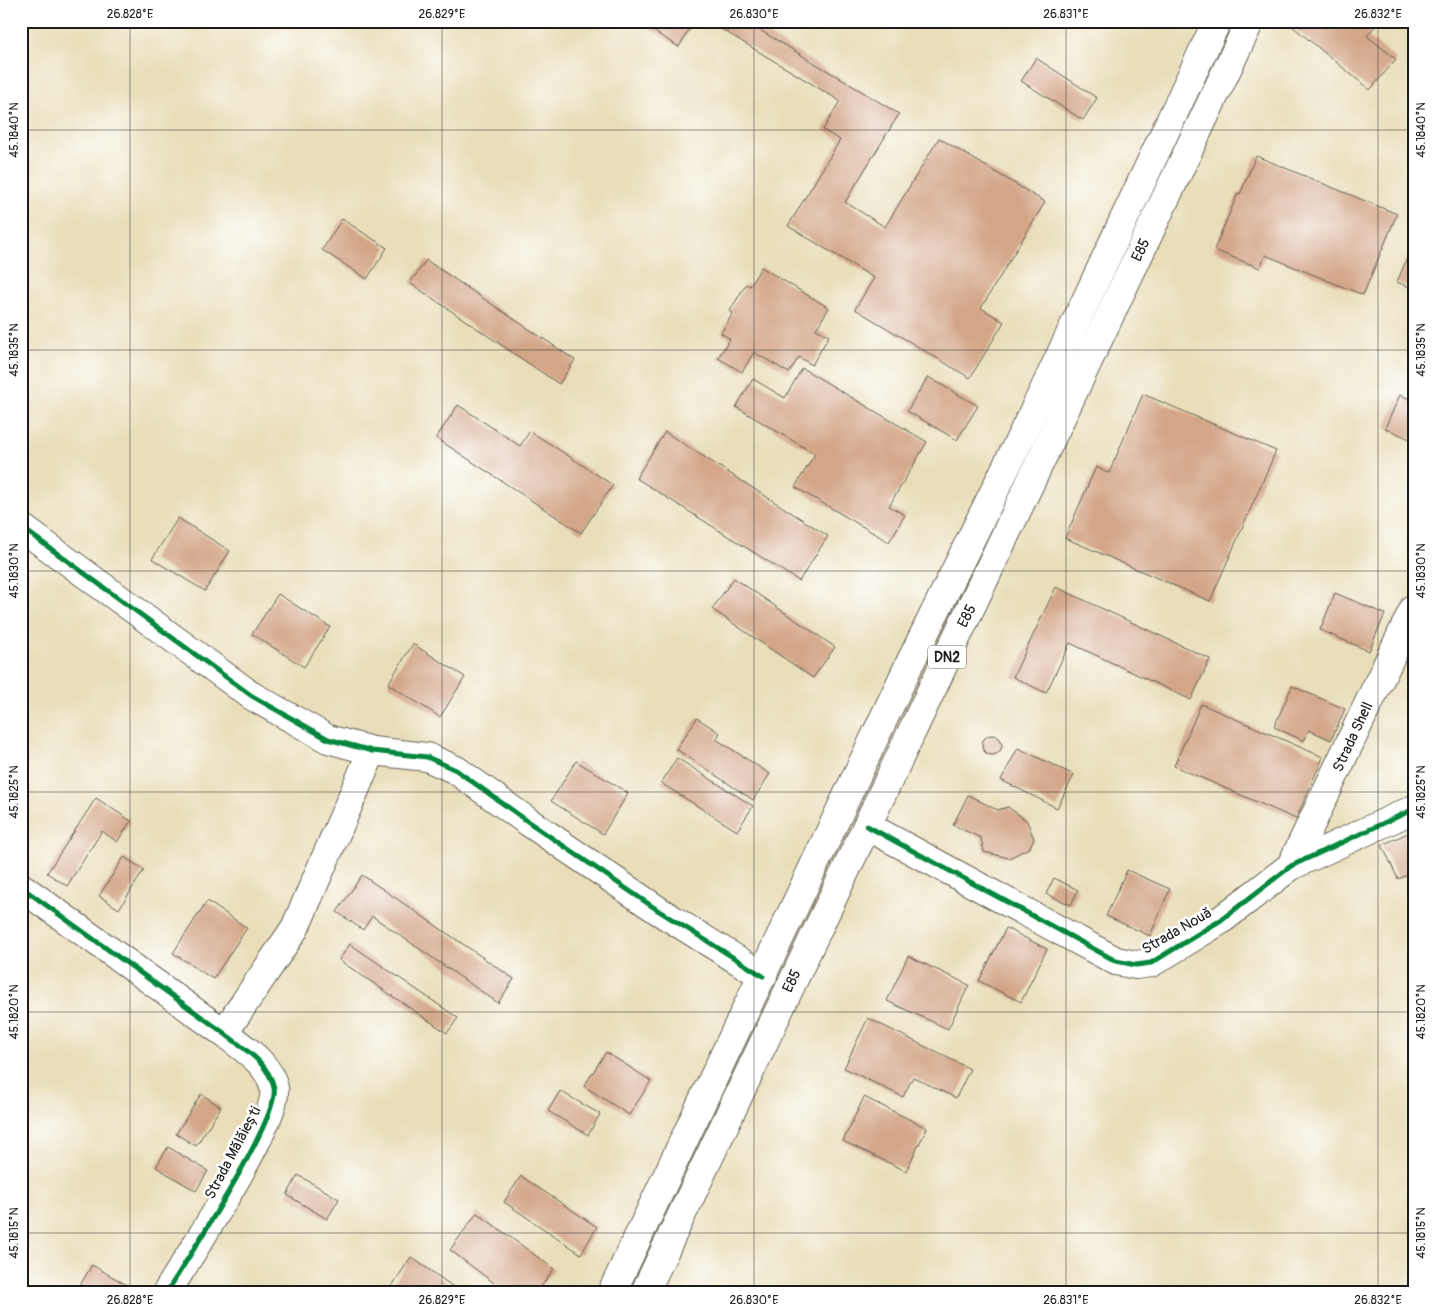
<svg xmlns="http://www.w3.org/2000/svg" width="1435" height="1313" viewBox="0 0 1435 1313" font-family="Pangolin,sans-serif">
<rect width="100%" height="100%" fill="#fff"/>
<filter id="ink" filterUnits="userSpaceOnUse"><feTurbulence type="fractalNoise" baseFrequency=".02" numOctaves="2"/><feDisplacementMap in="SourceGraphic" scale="10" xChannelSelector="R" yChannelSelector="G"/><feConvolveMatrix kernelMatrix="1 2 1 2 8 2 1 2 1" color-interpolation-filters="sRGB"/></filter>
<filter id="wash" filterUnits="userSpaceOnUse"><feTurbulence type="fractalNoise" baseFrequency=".0096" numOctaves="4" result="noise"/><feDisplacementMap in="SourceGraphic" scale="20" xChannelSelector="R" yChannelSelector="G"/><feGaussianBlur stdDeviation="1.12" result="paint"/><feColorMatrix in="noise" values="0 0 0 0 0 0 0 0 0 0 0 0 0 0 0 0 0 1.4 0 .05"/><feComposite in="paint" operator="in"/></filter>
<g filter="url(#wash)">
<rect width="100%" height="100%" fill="#e9deb9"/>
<g id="blocks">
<g fill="#d3a688">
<path d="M637 21H694L679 47Z"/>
<path d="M708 21H745L899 114 845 202 885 227 939 138 1045 202 981 308 1004 322 970 378 855 309 874 278 788 226 840 140 823 130 840 101Z"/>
<path d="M1286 21H1379L1367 36 1396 59 1370 90Z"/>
<path d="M1036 58 1097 98 1083 120 1021 81Z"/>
<path d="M1256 156 1397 214 1363 295 1265 255 1260 268 1214 250 1238 193 1240 194Z"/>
<path d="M342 219 387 248 367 279 322 250Z"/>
<path d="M1414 242V289L1397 282Z"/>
<path d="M426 260 575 360 559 384 410 283Z"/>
<path d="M761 267 829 308 816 329 829 336 812 365 799 357 789 373 754 352 742 372 718 358 730 339 721 333 733 313 730 311 746 284 750 286Z"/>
<path d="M802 368 927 442 889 506 905 515 889 542 795 487 815 454 736 407 753 379 785 398Z"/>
<path d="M928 377 978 406 957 440 907 411Z"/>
<path d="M1143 394 1276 451 1210 601 1065 538 1096 467 1109 473Z"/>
<path d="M1400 395 1414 401V441L1385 428Z"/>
<path d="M458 405 520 446 530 431 613 485 581 533 436 438Z"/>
<path d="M665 432 828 536 799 581 636 478Z"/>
<path d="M178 518 230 551 205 591 152 559Z"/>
<path d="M734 578 835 647 813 678 712 609Z"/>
<path d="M1056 587 1210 659 1191 700 1070 643 1046 693 1013 677Z"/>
<path d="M1335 593 1385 614 1369 651 1320 630Z"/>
<path d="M278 594 330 627 304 667 252 634Z"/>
<path d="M413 644 465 677 440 717 388 684Z"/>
<path d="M1292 686 1345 709 1331 740 1309 730 1304 741 1274 727Z"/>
<path d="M1201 704 1323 757 1296 819 1174 766Z"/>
<path d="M697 718 720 733 716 739 770 774 753 800 676 749Z"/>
<circle cx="992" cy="745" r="10"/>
<path d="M1018 748 1074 775 1057 808 1001 780Z"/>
<path d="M677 758 753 806 737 831 661 783Z"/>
<path d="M576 761 628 793 603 834 551 801Z"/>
<path d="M968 795 997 810 1008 807 1027 821 1034 839 1029 848 1009 858 984 852 981 838 953 825Z"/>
<path d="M96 798 131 821 117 842 102 831 67 886 47 873Z"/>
<path d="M1414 830V872L1398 879 1382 845Z"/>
<path d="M124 857 144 870 119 909 99 896Z"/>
<path d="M1127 870 1170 889 1150 936 1106 916Z"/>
<path d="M362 875 514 979 498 1003 372 916 363 930 337 912Z"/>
<path d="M1054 878 1078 890 1071 905 1046 894Z"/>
<path d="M207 901 247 928 213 979 173 953Z"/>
<path d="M1006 928 1047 949 1021 1002 979 981Z"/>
<path d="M350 944 458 1018 447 1033 339 960Z"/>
<path d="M908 956 969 985 948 1029 887 1001Z"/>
<path d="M868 1018 970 1069 956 1098 913 1077 903 1097 844 1068Z"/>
<path d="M606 1052 651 1081 629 1115 584 1086Z"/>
<path d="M560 1091 600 1114 588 1135 548 1111Z"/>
<path d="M201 1094 221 1107 196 1146 176 1134Z"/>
<path d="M864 1097 927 1128 906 1171 843 1141Z"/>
<path d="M168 1147 208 1171 196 1191 156 1167Z"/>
<path d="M298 1175 339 1199 327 1219 287 1195Z"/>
<path d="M521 1176 597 1227 581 1254 504 1202Z"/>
<path d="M477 1213 554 1269 537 1292H506L450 1250Z"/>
<path d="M411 1257 455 1288 453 1292H388Z"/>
<path d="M92 1265 132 1288 130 1292H91L80 1285Z"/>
</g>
</g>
</g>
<g filter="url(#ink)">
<use href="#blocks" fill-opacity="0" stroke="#646053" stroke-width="1"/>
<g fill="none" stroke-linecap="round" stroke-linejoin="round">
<g stroke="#646053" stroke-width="30">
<g id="minor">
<path d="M21 527 252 696 328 739 372 751 427 757 456 770 530 823 659 911 763 976"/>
<path d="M867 826 1116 961 1136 965 1151 963 1221 920 1291 866 1414 809"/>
<path d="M1291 866 1414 608"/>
<path d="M21 887 224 1033C243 1048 269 1063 274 1088 280 1118 187 1259 167 1292"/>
<path d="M224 1033 295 928 372 751"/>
</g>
</g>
<g stroke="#646053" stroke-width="30">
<g id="major">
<path d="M612 1292 909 665 1043 392 1217 21"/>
<path d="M645 1292 1250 21"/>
</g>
</g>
<use href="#minor" stroke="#fff" stroke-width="28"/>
<use href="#major" stroke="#fff" stroke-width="28"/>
<g stroke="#fff" stroke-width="8">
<g id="cycleway">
<path d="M21 527 252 696 328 739 372 751 427 757 456 770 530 823 659 911 763 976"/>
<path d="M867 826 1116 961 1136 965 1151 963 1221 920 1291 866 1414 809"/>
<path d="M21 887 224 1033C243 1048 269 1063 274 1088 280 1118 187 1259 167 1292"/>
</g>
</g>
<use href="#cycleway" stroke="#00873e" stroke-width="5"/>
</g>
</g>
<path fill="none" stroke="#1c1c1c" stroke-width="1" stroke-opacity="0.45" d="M130 21V1292M442 21V1292M754 21V1292M1066 21V1292M1378 21V1292M21 130H1414M21 350H1414M21 571H1414M21 792H1414M21 1012H1414M21 1233H1414"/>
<g text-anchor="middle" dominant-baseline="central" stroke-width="5" stroke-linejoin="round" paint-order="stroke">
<rect fill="#fff" stroke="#606060" stroke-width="1" x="928" y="645.5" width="38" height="23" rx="4"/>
<g font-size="14" font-weight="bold" fill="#1c1c1c">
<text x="947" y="657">DN2</text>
</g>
<g font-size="15" fill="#1c1c1c" stroke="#fff">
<text transform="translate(1141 250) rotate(-65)">E85</text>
<text transform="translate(967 616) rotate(-64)">E85</text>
<text transform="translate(1353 737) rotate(-65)">Strada Shell</text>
<text transform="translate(1177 931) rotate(-30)">Strada Nouă</text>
<text transform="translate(792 981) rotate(-65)">E85</text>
<text transform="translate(233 1153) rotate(-62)">Strada Mălăiești</text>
</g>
</g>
<rect width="1435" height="1313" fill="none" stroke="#fff" stroke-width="55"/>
<rect x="28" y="28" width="1380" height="1258" fill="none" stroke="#1c1c1c" stroke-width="2"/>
<g font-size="12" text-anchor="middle" fill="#1c1c1c">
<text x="130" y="18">26.828°E</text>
<text x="442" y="18">26.829°E</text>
<text x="754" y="18">26.830°E</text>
<text x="1066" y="18">26.831°E</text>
<text x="1378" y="18">26.832°E</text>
<text transform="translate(14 130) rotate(-90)" y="4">45.1840°N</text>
<text transform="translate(1421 130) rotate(-90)" y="4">45.1840°N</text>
<text transform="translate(14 350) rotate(-90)" y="4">45.1835°N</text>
<text transform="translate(1421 350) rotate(-90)" y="4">45.1835°N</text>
<text transform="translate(14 571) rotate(-90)" y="4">45.1830°N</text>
<text transform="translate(1421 571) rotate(-90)" y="4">45.1830°N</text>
<text transform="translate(14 792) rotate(-90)" y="4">45.1825°N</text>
<text transform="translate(1421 792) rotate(-90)" y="4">45.1825°N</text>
<text transform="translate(14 1012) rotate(-90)" y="4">45.1820°N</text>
<text transform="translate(1421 1012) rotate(-90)" y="4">45.1820°N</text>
<text transform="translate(14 1233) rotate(-90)" y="4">45.1815°N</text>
<text transform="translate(1421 1233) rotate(-90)" y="4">45.1815°N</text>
<text x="130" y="1304">26.828°E</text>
<text x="442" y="1304">26.829°E</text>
<text x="754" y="1304">26.830°E</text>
<text x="1066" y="1304">26.831°E</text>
<text x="1378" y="1304">26.832°E</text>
</g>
</svg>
